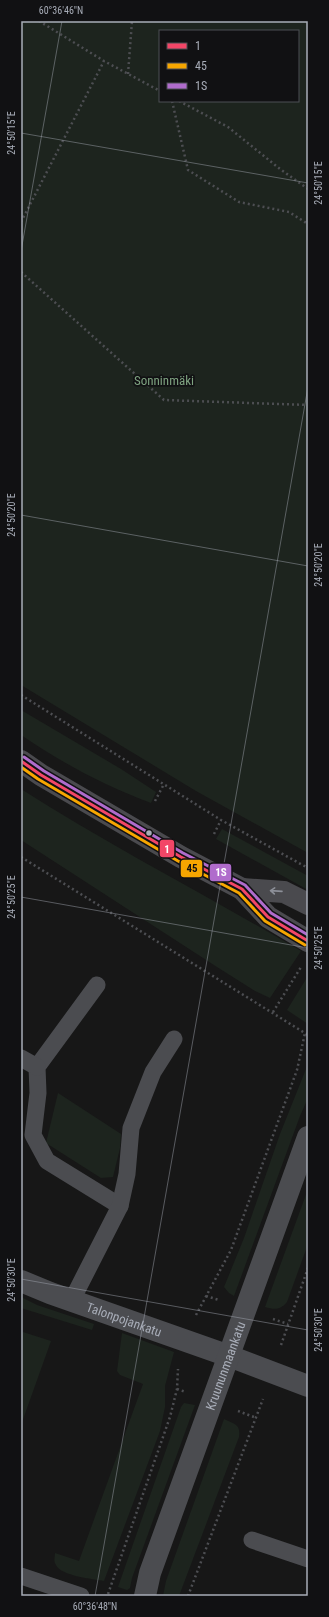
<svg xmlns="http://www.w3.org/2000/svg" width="329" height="1617" font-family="'Roboto Condensed',sans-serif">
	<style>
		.green { fill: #1d241e; fill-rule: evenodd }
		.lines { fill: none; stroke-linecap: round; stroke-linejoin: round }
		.path { stroke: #4d4e52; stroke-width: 2.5; stroke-dasharray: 2 3; stroke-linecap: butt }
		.lane { stroke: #4b4c50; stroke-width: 17 }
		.street { stroke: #4b4c50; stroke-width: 22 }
		.secondary { stroke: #4a4a4e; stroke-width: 22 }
		.bus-1-casing { stroke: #111113; stroke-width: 6 }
		.bus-2-casing { stroke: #111113; stroke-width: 6 }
		.bus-3-casing { stroke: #111113; stroke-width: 6 }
		.bus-1 { stroke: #f34667; stroke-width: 3 }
		.bus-2 { stroke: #f7a600; stroke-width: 3 }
		.bus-3 { stroke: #b06ccc; stroke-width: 3 }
		.oneway { stroke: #8c8f98 }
		.ticks { fill: none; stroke: #a8adb8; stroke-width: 1; stroke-opacity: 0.45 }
		.bus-dot { fill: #a8adb8; stroke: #111113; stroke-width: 1.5 }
		.labels { text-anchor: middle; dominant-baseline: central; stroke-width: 3.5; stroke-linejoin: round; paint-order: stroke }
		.park-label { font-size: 13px; fill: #7fa381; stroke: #111113 }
		.street-label { font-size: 13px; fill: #a8adb8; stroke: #111113 }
		.line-badge { stroke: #111113; stroke-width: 1.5 }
		.badge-label { font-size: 11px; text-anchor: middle; font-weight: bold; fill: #fff }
		.pale-badge-label { font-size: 11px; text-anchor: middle; font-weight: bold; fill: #111 }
		.neatline { fill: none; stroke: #a8adb8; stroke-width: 1.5 }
		.ticks-label { font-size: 10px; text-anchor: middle; fill: #a8adb8 }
	</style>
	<rect width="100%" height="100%" fill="#171717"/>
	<!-- green -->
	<g class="green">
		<path d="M21,21H308V853L196,791L21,685ZM160,31H298V101H160Z"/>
		<path d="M21,710L121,769L156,792L151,803C103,785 64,764 21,735Z"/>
		<path d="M21,789C112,847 208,896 301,951L270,998L255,991L217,967L21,840Z"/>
		<polygon points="222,829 308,876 308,890 216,839"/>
		<polygon points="308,976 308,1024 287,1010"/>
		<polygon points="308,1064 308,1098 300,1116 234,1296 229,1293 224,1287 244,1238 280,1134"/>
		<polygon points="58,1093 121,1134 120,1148 113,1177 101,1178 46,1143"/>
		<path d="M308,1189V1244L287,1302C280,1310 275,1310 265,1307Z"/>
		<polygon points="21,1297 37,1305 94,1324 92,1330 21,1308"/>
		<polygon points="23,1332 51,1341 21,1425 21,1338"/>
		<path d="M122,1333L174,1352L165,1386V1407L160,1431L104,1581C93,1579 61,1576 56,1565C53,1561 55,1557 55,1553L79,1561L143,1384L120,1375L117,1371Z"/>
		<polygon points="184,1403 195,1405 132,1578 130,1588 127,1590 118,1587 181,1407"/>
		<path d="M224,1419C234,1424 241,1424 239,1437L179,1596H163L166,1581Z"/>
	</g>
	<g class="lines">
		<!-- path -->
		<g class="path">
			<polyline points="39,21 104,61 160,91"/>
			<polyline points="128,74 132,21"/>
			<polyline points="172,101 188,170 239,202 289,212 308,224"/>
			<polyline points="179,101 228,127 280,169 308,189"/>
			<polyline points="21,222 104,61"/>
			<polyline points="21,272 164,400 308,405"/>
			<polyline points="21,695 221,820 308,868"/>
			<polyline points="155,801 164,784"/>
			<polyline points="214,834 221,820"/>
			<polyline points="21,857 308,1035"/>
			<polyline points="273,1012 301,967"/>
			<polyline points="206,1296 219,1300"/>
			<polyline points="196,1315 231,1250 297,1070 305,1033"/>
			<polyline points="273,1319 288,1324"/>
			<polyline points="281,1345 308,1268"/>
			<polyline points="177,1389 186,1392"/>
			<polyline points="238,1411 254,1417"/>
			<polyline points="108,1594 170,1417 177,1389 178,1369"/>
			<polyline points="188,1596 263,1399"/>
		</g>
		<!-- lane -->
		<g class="lane">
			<polyline points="97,985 37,1067 38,1093 33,1135 47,1161 120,1206"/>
			<polyline points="21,1058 37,1067"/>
			<polyline points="72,1300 120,1206 127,1174 131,1128 153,1072 174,1039"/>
			<polyline points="252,1540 308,1559"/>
			<polyline points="21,1576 81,1596"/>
		</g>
		<!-- street -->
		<g class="street">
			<path id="s1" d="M21,1281L50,1293L229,1356L308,1386"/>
			<path id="s2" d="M145,1596L150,1573L308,1137"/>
		</g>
		<!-- secondary -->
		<g class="secondary">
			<polyline points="21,761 41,775 181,857 242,889 268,917 308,941"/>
			<polyline points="242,889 284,892 308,904"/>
		</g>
		<defs>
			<polyline id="bus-1" points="21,761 41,775 181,857 242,889 268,917 308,941"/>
			<polyline id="bus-2" points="21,767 38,779 178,861 239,893 265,921 305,945"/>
			<polyline id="bus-3" points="24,757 44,771 183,853 245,885 271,913 308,935"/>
		</defs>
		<!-- bus-1 casing -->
		<use href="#bus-1" class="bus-1-casing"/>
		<!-- bus-2 casing -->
		<use href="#bus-2" class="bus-2-casing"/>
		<!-- bus-3 casing -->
		<use href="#bus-3" class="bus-3-casing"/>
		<!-- bus-1 -->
		<use href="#bus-1" class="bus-1"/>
		<!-- bus-2 -->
		<use href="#bus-2" class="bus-2"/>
		<!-- bus-3 -->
		<use href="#bus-3" class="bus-3"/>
	</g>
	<!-- one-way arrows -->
	<defs><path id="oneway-shaft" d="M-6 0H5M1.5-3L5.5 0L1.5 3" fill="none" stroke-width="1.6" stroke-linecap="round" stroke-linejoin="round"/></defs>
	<use class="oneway" href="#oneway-shaft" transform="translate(276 891) rotate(-176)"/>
	<!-- ticks -->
	<path class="ticks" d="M21,133L308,183M21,251L62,21M21,515L308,566M21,897L308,948M21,1279L308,1330M95,1596L308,387"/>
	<!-- markers -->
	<circle class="bus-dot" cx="149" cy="833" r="3.5"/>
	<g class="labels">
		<!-- park labels -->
		<g class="park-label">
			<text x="164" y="380">Sonninmäki</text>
		</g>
		<!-- street labels -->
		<g class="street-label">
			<text stroke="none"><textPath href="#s1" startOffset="110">Talonpojankatu</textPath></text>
			<text stroke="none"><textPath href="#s2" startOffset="244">Kruununmaankatu</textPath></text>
		</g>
	</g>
	<g class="line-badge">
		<rect x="159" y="839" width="16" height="19" rx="4" fill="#f34667"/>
		<rect x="180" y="859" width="23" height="19" rx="4" fill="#f7a600"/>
		<rect x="209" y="863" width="23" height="19" rx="4" fill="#b06ccc"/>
	</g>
	<g class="badge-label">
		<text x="167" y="853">1</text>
		<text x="221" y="876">1S</text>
	</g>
	<g class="pale-badge-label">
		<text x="192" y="872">45</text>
	</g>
	<!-- border -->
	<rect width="329" height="1617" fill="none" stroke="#111113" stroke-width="44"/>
	<!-- legend -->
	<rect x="159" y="30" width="140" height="72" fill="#111113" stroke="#4d4f55"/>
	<rect x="167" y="43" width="20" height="6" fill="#f34667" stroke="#4d4f55"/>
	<text x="195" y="50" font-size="12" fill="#a8adb8">1</text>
	<rect x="167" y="63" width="20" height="6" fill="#f7a600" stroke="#4d4f55"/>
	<text x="195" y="70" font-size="12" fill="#a8adb8">45</text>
	<rect x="167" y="83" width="20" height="6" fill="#b06ccc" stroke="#4d4f55"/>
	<text x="195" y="90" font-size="12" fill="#a8adb8">1S</text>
	<rect x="22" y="22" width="285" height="1573" class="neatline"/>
	<g class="ticks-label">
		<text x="61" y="14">60°36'46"N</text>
		<text transform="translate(11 133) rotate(-90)" y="4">24°50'15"E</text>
		<text transform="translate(318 183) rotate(-90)" y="4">24°50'15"E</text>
		<text transform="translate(11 515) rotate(-90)" y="4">24°50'20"E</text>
		<text transform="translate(318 565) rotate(-90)" y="4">24°50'20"E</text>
		<text transform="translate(11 897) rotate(-90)" y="4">24°50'25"E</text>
		<text transform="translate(318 948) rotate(-90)" y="4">24°50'25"E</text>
		<text transform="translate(11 1280) rotate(-90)" y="4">24°50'30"E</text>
		<text transform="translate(318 1330) rotate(-90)" y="4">24°50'30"E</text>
		<text x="95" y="1610">60°36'48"N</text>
	</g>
</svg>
